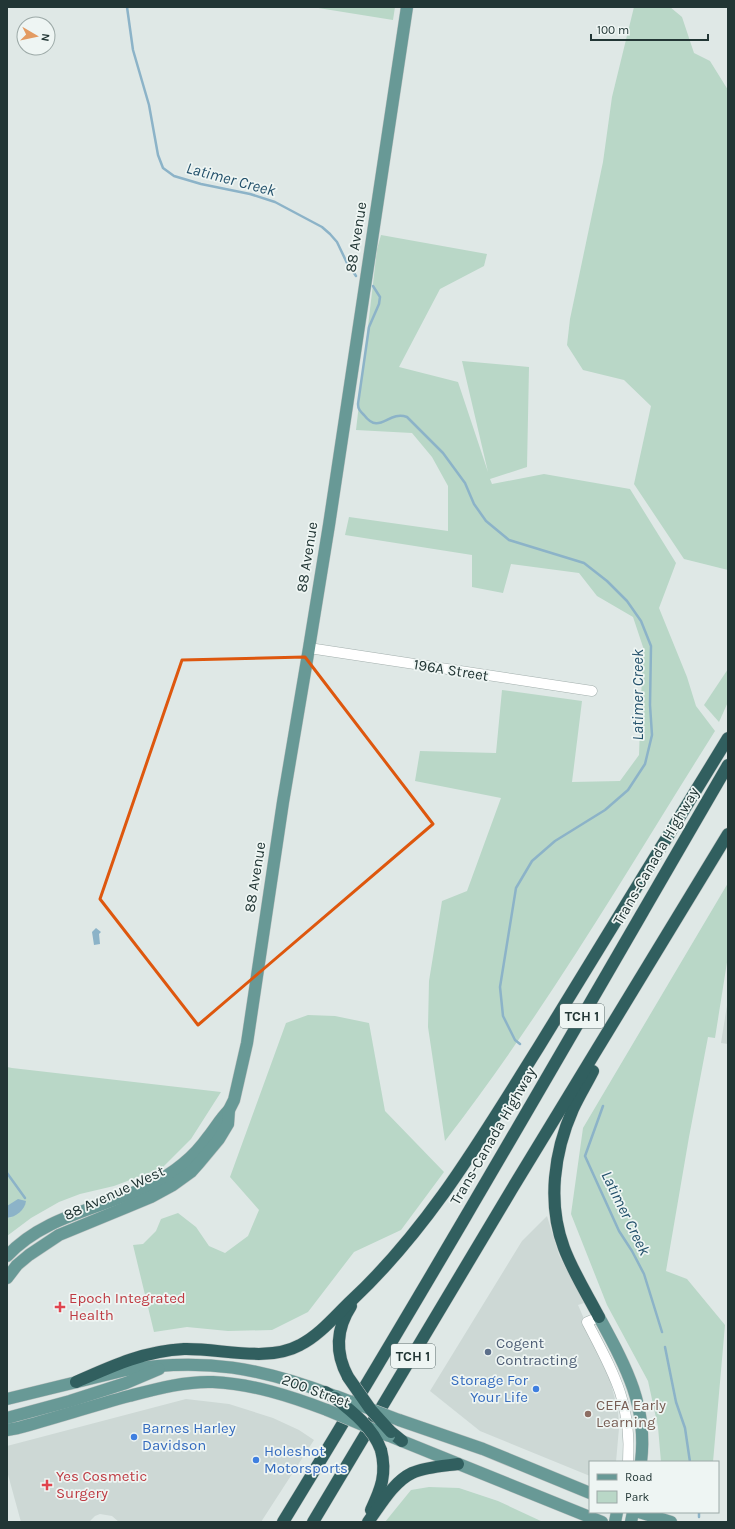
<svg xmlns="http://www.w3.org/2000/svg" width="735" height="1529" font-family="Karla,sans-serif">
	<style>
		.built { fill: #cdd8d5 }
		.green { fill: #b9d7c7 }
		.water { fill: #8cb3c8 }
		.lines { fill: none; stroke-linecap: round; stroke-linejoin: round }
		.stream { stroke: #8cb3c8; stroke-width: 2.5 }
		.minor-casing { stroke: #a3afad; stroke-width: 11 }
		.major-casing { stroke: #bdc3c2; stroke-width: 13 }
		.highway-casing { stroke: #bdc3c2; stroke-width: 13 }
		.minor { stroke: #fff; stroke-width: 10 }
		.major { stroke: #689996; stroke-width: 12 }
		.highway { stroke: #315f5f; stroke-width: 12 }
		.major-bridge-casing { stroke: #bdc3c2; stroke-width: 13; stroke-linecap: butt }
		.highway-bridge-casing { stroke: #bdc3c2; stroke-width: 13; stroke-linecap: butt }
		.major-bridge { stroke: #689996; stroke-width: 12 }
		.highway-bridge { stroke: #315f5f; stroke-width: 12 }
		.marked { fill: none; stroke: #de570e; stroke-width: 3; stroke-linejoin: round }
		.health-dot { fill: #e0444e; stroke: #eef5f3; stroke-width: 1.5 }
		.service-dot { fill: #5c6f8a; stroke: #eef5f3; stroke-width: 1.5 }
		.shop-dot { fill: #3f7fe0; stroke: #eef5f3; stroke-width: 1.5 }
		.education-dot { fill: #8d6e63; stroke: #eef5f3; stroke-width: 1.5 }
		.labels { text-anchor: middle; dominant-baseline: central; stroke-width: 3.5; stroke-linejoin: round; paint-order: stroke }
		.shield { fill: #eef5f3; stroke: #5f6f6e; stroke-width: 1 }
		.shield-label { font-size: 14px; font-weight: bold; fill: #223635 }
		.street-label { font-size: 15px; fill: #223635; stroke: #eef5f3 }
		.health-label { font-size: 15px; fill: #be3a42; stroke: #eef5f3; text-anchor: start }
		.service-label { font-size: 15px; fill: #4e5e75; stroke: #eef5f3; text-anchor: start }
		.shop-label { font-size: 15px; fill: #366cbe; stroke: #eef5f3; text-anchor: start }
		.education-label { font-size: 15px; fill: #785e54; stroke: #eef5f3; text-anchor: start }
		.water-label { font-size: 16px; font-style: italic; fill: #23516b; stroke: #eef5f3 }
	</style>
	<rect width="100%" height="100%" fill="#dfe8e6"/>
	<!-- built -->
	<g class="built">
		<polygon points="728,999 728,1044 721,1043"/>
		<polygon points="547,1216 559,1255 584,1303 578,1305 609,1376 618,1411 619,1428 616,1462 590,1462 590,1476 480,1431 430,1391 522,1241"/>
		<polygon points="186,1399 229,1404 273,1418 299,1430 314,1440 261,1522 119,1522 112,1516 100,1514 95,1516 89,1522 21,1522 7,1471 7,1446"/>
	</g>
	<!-- green -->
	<g class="green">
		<polygon points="312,7 395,7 393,20"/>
		<polygon points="634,7 670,7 682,17 694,53 710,61 728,90 728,570 684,559 634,484 651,406 624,380 583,370 567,345 570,319 603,162 612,97"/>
		<path d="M381,235L487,254L484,266L440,289L399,367L458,382L488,472L462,361L529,367L527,467L490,479L492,484L544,474L630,489L676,563L659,608L687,677L696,706L715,731C628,869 545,1012 445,1141L428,1027L429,981L442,901L467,891L501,798L415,781L420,751L496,753L502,690L582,701L572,782L620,781L639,755L643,647L633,617L597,596L579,573L511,564L503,593L472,587V555L345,535L349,517L448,531V486L432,457L412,433L356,430L377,249Z"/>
		<polygon points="728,669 728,702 719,722 704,705"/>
		<polygon points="728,883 728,956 715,1038 708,1037 689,1137 666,1271 687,1279 725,1325 713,1462 661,1462 658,1427 648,1381 607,1305 571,1214 583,1128"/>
		<polygon points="308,1015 335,1016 369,1023 385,1111 444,1172 401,1230 354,1252 308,1312 272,1330 228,1331 187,1327 154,1332 133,1245 143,1244 156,1231 161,1219 178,1213 196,1227 209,1246 225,1253 248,1236 259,1210 230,1177 286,1023"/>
		<polygon points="7,1067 12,1068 221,1092 191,1139 162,1168 114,1186 80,1194 59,1202 31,1218 7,1236 7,1218 12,1217 7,1206"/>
		<polygon points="429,1487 459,1488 498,1501 543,1522 385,1522 411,1490"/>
	</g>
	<!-- water -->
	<g class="water">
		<polygon points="96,928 101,932 99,934 100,944 94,945 92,932"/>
		<path d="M18,1199L26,1201C25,1210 16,1217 7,1218V1206Z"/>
	</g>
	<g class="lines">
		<!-- stream -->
		<g class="stream">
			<polyline points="127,7 133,50 149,105 158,155 163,168 174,176 201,184 250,194 275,202 322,227 330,234 337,242 347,263 356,276"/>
			<path d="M373,286L380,297L379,304L369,327L358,404C358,409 360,411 364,415C380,436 388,410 407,417L443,453L465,483L474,504L486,521L509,540L584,563L607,581L627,601L641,621L651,646L650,705L652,735L645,764L628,790L605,810L555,841L532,861L516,888L500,987L503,1016L515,1040L520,1044"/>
			<polyline points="603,1106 585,1156 619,1231 632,1251 644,1274 662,1332"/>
			<polyline points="7,1173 25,1198"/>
			<polyline points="665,1347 676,1402 685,1428 690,1462"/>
			<polyline points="699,1512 699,1517"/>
		</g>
		<defs>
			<g id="minor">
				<polyline points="309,648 592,691"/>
				<path d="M599,1317L587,1322C613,1372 632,1403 628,1462"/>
			</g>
			<g id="major">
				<path d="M7,1256C45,1215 102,1209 150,1185C172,1174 194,1157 208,1137C216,1127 220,1119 229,1110"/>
				<polyline points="7,1278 17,1265 29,1255 59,1235 127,1207 151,1197 173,1185 191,1172 199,1163 219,1139 228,1124 229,1110 234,1100 247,1043 283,802 309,648 329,525 407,7"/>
				<path d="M599,1317C625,1365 648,1405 641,1462"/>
				<path d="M7,1399L126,1370C204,1357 262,1368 335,1396"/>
				<polyline points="7,1418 70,1401 126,1383 159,1369"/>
				<polyline points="399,1420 483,1449 590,1493"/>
				<path d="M7,1430L18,1428C55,1418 92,1406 129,1396C156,1389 185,1381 213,1382C253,1384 290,1396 327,1410"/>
				<polyline points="392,1437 602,1522"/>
				<polyline points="639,1512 671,1522"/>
				<polyline points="615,1522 617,1512"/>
				<polyline points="631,1522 633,1512"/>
			</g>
			<g id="highway">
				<path d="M593,1071C587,1083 579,1096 573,1109C554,1152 547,1203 564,1248C573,1272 587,1294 599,1317"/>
				<path d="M348,1377C335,1353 336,1329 351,1306"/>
				<path d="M76,1382C112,1366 144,1351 184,1349C220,1348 267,1363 300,1345C320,1335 336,1315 352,1300C430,1227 482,1137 538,1048C602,945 664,841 728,738"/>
				<polyline points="325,1392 335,1398"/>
				<polyline points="391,1432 402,1441"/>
				<path d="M371,1510C381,1489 387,1474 381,1450"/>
				<path d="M283,1522C436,1272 581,1018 728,765"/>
				<polyline points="313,1522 512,1189 728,834"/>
				<path d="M368,1522C380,1506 393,1482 412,1473C425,1467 443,1466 458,1464"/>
			</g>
		</defs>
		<!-- minor casing -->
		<use href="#minor" class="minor-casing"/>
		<!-- major casing -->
		<use href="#major" class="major-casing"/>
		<!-- highway casing -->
		<use href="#highway" class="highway-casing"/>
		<!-- minor -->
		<use href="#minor" class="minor"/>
		<!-- major -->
		<use href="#major" class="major"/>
		<!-- highway -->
		<use href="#highway" class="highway"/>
		<defs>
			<g id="major-bridge">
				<polyline points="336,1396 399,1420"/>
				<polyline points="327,1410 389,1436"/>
			</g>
			<g id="highway-bridge">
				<polyline points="348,1377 371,1410 391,1432"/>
				<path d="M335,1398C353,1412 373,1428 381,1450"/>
			</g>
		</defs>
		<!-- major-bridge casing -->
		<use href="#major-bridge" class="major-bridge-casing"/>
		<!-- highway-bridge casing -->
		<use href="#highway-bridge" class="highway-bridge-casing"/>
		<!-- major-bridge -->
		<use href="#major-bridge" class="major-bridge"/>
		<!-- highway-bridge -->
		<use href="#highway-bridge" class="highway-bridge"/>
	</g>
	<!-- marked area -->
	<path class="marked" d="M305,657L433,824L198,1025L100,899L182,660Z"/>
	<!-- markers -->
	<g class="health-dot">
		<path d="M58 1301h4v4h4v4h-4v4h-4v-4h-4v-4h4z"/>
		<path d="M45 1479h4v4h4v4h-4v4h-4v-4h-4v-4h4z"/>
	</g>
	<circle class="service-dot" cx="488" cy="1352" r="4"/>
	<g class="shop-dot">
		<circle cx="536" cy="1389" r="4"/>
		<circle cx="134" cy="1437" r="4"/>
		<circle cx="256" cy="1460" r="4"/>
	</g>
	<circle class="education-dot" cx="588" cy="1414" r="4"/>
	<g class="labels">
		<!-- shield labels -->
		<g class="shield">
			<rect x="560" y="1004" width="44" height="24" rx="3"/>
			<rect x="391" y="1344" width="44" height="24" rx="3"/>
		</g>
		<g class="shield-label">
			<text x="582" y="1016">TCH 1</text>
			<text x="413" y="1356">TCH 1</text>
		</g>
		<!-- street labels -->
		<g class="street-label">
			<text transform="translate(356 237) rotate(-81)">88 Avenue</text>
			<text transform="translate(307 557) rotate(-81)">88 Avenue</text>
			<text transform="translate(451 670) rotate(9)">196A Street</text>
			<text transform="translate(656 856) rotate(-60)">Trans-Canada Highway</text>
			<text transform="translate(255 877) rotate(-81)">88 Avenue</text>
			<text transform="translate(493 1136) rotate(-60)">Trans-Canada Highway</text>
			<text transform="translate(114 1193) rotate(-25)">88 Avenue West</text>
			<text transform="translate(316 1391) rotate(20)">200 Street</text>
		</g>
		<!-- health labels -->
		<g class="health-label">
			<text x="69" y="1298">Epoch Integrated<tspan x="69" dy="17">Health</tspan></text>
			<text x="56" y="1476">Yes Cosmetic<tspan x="56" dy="17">Surgery</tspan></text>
		</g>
		<!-- service labels -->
		<g class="service-label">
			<text x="496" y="1343">Cogent<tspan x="496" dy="17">Contracting</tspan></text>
		</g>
		<!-- shop labels -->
		<g class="shop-label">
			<text x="528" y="1380" text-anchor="end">Storage For<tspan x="528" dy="17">Your Life</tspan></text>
			<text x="142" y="1428">Barnes Harley<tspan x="142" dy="17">Davidson</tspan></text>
			<text x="264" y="1451">Holeshot<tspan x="264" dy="17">Motorsports</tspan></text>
		</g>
		<!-- education labels -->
		<g class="education-label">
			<text x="596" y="1405">CEFA Early<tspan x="596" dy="17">Learning</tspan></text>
		</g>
		<!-- water labels -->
		<g class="water-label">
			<text transform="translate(231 179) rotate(15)">Latimer Creek</text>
			<text transform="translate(637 695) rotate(-90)">Latimer Creek</text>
			<text transform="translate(626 1213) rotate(64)">Latimer Creek</text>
		</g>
	</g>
	<!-- border -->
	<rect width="735" height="1529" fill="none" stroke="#223635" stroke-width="16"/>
	<!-- legend -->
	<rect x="589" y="1461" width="130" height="52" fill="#eef5f3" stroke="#9ca9a7"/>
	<rect x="597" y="1474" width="20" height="6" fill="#689996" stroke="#9ca9a7"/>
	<text x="625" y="1481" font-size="12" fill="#223635">Road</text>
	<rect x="597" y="1491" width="20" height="12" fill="#b9d7c7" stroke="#9ca9a7"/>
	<text x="625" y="1501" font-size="12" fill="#223635">Park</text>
	<!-- north arrow -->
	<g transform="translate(36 36) rotate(99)"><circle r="19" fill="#eef5f3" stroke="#9ca9a7"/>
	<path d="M0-3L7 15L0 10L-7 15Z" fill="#e39b62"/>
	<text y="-6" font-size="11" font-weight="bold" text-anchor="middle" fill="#223635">N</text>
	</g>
	<!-- scale -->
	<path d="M591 34v6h117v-6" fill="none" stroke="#223635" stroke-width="2"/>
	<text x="597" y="34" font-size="12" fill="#223635" stroke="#eef5f3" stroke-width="3" paint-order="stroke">100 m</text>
</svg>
